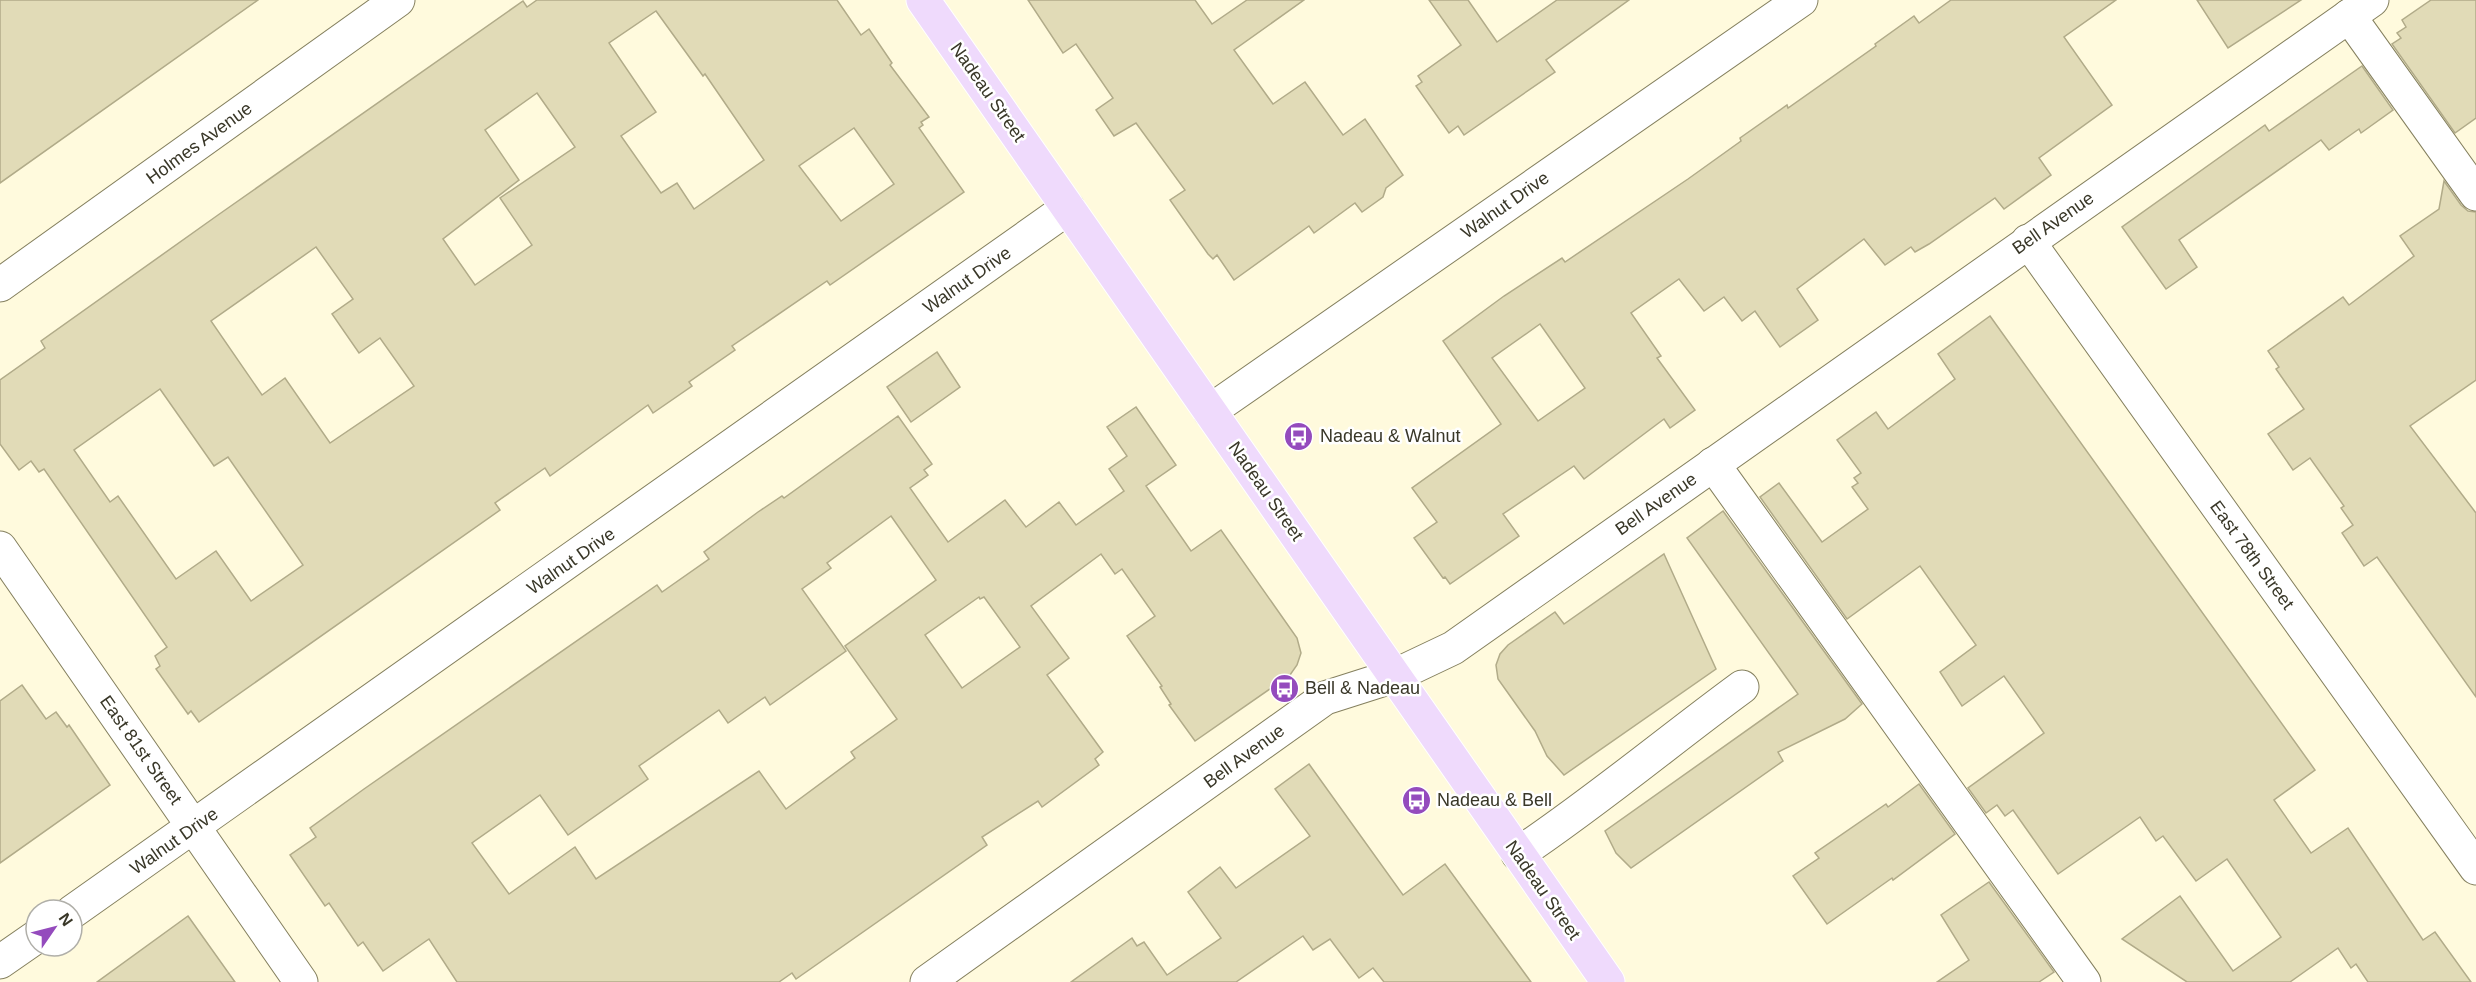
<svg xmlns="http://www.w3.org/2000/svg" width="2476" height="982" font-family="Helvetica,sans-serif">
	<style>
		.building { fill: #e1dbb7; stroke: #b1ab89; stroke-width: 1.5; fill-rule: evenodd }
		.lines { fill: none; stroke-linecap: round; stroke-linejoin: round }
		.minor-casing { stroke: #85805f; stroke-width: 35 }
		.major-casing { stroke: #fff; stroke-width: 35 }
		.minor { stroke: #fff; stroke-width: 33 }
		.major { stroke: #efdafc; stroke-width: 33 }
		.labels { text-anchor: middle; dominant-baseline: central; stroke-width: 5; stroke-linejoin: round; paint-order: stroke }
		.street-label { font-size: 18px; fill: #393728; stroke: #fff }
		.poi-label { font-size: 18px; fill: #393728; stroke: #fff; text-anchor: start }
	</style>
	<rect width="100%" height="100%" fill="#fffadd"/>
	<!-- building -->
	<g class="building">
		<polygon points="0,0 258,0 0,183"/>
		<path d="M537,0H837L861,35L869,29L892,63L890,65L929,117L921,122L923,125L919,128L964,192L830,285L827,281L732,346L735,350L689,382L692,386L653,413L648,405L550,476L545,468L495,503L500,510L199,722L191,711L188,714L156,669L160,666L155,656L167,647L44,469L39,472L31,461L19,470L0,444V380L45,348L41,341L218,215L523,1L527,7ZM656,11L703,76L705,74L764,160L694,209L677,183L661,193L621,136L656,112L609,43ZM537,93L575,147L500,198L532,245L475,285L443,239L519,180L485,130ZM854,128L894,184L841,221L799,166ZM316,247L353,299L332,314L359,353L380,338L414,386L330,443L285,378L262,395L211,321ZM160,389L214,466L228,457L303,565L251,601L216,551L176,579L118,496L110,502L74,450Z"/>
		<polygon points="1028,0 1195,0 1212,24 1247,0 1304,0 1234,50 1273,104 1305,82 1343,135 1365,119 1403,175 1386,188 1383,197 1362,212 1355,203 1314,233 1309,226 1234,280 1217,255 1213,259 1208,254 1170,200 1185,190 1136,123 1114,136 1096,110 1113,98 1076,44 1063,53"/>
		<polygon points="1429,0 1468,0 1497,42 1557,0 1629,0 1546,60 1555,72 1464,135 1458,126 1449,133 1416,86 1422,82 1418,76 1461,45"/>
		<path d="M1951,0H2116L2064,37L2112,105L2039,158L2051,175L2004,209L1995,198L1929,244L1915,252L1911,247L1885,265L1864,239L1797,289L1818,320L1780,347L1755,311L1742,321L1724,297L1704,311L1679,279L1631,313L1661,356L1657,358L1695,410L1670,428L1664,419L1584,479L1574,466L1503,514L1519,536L1450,584L1445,577L1443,578L1414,538L1437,522L1412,488L1501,424L1443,341L1504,296L1562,258L1565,262L1688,179L1741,141L1740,138L1787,105L1788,108L1876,46L1875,44L1914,16L1919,23ZM1540,324L1585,388L1538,421L1492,358Z"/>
		<polygon points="2197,0 2301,0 2228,48"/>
		<polygon points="2431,0 2476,0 2476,118 2455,133 2392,44 2401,38 2397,33 2406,27 2402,20"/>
		<polygon points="2362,66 2393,110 2361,133 2359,129 2329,150 2321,140 2179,240 2197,267 2166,289 2122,227 2265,125 2269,131"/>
		<polygon points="2444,181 2461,205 2468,211 2476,212 2476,380 2410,426 2476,513 2476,697 2377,557 2364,566 2342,533 2353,525 2341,508 2344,506 2310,458 2293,470 2268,434 2304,409 2276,369 2279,367 2268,351 2343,297 2349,305 2414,256 2400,236 2439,209"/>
		<polygon points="1990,316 2315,770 2274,800 2311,853 2348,828 2423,940 2435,932 2471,982 2368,982 2356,964 2351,968 2338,948 2290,982 2187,982 2122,939 2180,896 2233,971 2281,937 2227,859 2196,881 2163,836 2156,841 2140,817 2058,874 2013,810 2005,816 1997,805 1986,813 1968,788 2044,733 2004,676 1962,706 1940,672 1976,645 1920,566 1847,619 1760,497 1779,483 1822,542 1868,509 1852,487 1858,483 1854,478 1861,473 1837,440 1876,412 1888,429 1955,379 1938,354"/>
		<polygon points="937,352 960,387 911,422 887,387"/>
		<path d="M1136,407L1176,465L1146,486L1191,551L1221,530L1297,638L1301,653L1297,665L1290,675L1195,741L1169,705L1171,704L1160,687L1162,686L1127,636L1155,616L1122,569L1115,574L1101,554L1031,606L1069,658L1047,675L1103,752L1095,759L1099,765L1042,807L1038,801L982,837L987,845L796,979L792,973L779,982H457L429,939L383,971L363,942L358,946L329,903L325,906L290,855L316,837L310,828L364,789L657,585L662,592L709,559L704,552L758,512L782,496L784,498L898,416L932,464L924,470L928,475L910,488L948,542L1005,500L1026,527L1059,502L1076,525L1124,491L1109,469L1127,456L1107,427ZM891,516L936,580L845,646L897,719L851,752L855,758L786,809L759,771L596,879L575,847L509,894L472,843L540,795L568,835L648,779L639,766L719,710L728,723L765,697L770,705L846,651L802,589L831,568L827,563ZM979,597L980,599L984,597L1020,647L962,688L925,635Z"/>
		<polygon points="1723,511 1862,704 1845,719 1778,752 1783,761 1631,868 1616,853 1605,831 1798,694 1687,538"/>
		<polygon points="1664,554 1716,669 1564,775 1547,756 1535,731 1498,679 1496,665 1500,654 1508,645 1555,612 1564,624"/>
		<polygon points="22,685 46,719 56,712 67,727 69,725 110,785 0,863 0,701"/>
		<polygon points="1309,764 1403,895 1445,864 1531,982 1384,982 1373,968 1359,978 1330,939 1313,950 1303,936 1236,982 1071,982 1132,938 1137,946 1144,942 1167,975 1221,938 1188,892 1220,867 1236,888 1310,836 1275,789"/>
		<polygon points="1919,784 1955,834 1893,880 1892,878 1827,924 1793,876 1819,858 1815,853 1886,804 1888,807"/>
		<polygon points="1989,882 2054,972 2039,982 1937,982 1969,960 1941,915"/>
		<polygon points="188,916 235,982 97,982"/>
	</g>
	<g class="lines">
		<defs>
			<g id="minor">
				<polyline points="2349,16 2476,194"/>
				<polyline points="2028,241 2476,868"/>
				<polyline points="0,285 398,0"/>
				<polyline points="1210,411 1801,0"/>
				<polyline points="1713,464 2084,982"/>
				<polyline points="0,548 301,982"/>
				<path d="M1518,854C1596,802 1667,742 1742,687"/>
				<polyline points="72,912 1068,208"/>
				<polyline points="0,962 36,937"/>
				<polyline points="927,982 1325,698 1394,676 1453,648 2372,0"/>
			</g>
			<polyline id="major" points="923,0 1608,982"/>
		</defs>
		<!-- minor casing -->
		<use href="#minor" class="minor-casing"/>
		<!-- major casing -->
		<use href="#major" class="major-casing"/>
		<!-- minor -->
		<use href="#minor" class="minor"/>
		<!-- major -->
		<use href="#major" class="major"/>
	</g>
	<!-- icons -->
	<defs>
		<symbol id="bus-disc" viewBox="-11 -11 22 22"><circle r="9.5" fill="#944bbd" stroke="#fff"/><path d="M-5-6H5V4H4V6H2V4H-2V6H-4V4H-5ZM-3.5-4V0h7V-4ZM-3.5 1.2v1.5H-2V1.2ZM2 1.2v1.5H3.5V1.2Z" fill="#fff"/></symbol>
	</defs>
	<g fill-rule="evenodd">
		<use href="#bus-disc" x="1282" y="420" width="33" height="33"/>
		<use href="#bus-disc" x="1268" y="672" width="33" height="33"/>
		<use href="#bus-disc" x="1400" y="784" width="33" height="33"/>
	</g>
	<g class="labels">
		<!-- street labels -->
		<g class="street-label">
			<text transform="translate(988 92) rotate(55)">Nadeau Street</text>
			<text transform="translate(199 143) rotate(-36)">Holmes Avenue</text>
			<text transform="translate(1505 205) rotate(-35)">Walnut Drive</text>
			<text transform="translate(2053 223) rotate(-35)">Bell Avenue</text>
			<text transform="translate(967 280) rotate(-35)">Walnut Drive</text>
			<text transform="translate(1266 491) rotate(55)">Nadeau Street</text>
			<text transform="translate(1656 504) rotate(-35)">Bell Avenue</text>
			<text transform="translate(2252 555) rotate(54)">East 78th Street</text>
			<text transform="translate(571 561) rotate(-35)">Walnut Drive</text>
			<text transform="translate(141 750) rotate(55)">East 81st Street</text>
			<text transform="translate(1244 756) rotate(-36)">Bell Avenue</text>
			<text transform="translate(174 841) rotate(-35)">Walnut Drive</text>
			<text transform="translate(1543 890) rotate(55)">Nadeau Street</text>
		</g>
		<!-- poi labels -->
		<g class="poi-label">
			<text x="1320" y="436">Nadeau &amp; Walnut</text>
			<text x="1305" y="688">Bell &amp; Nadeau</text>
			<text x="1437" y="800">Nadeau &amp; Bell</text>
		</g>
	</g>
	<!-- north arrow -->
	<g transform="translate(54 928) rotate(55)"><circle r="28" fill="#ffffff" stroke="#b0afa9" stroke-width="1.5"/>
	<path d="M0-4.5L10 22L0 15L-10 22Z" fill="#944bbd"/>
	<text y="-9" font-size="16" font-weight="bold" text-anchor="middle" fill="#393728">N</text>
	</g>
</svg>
